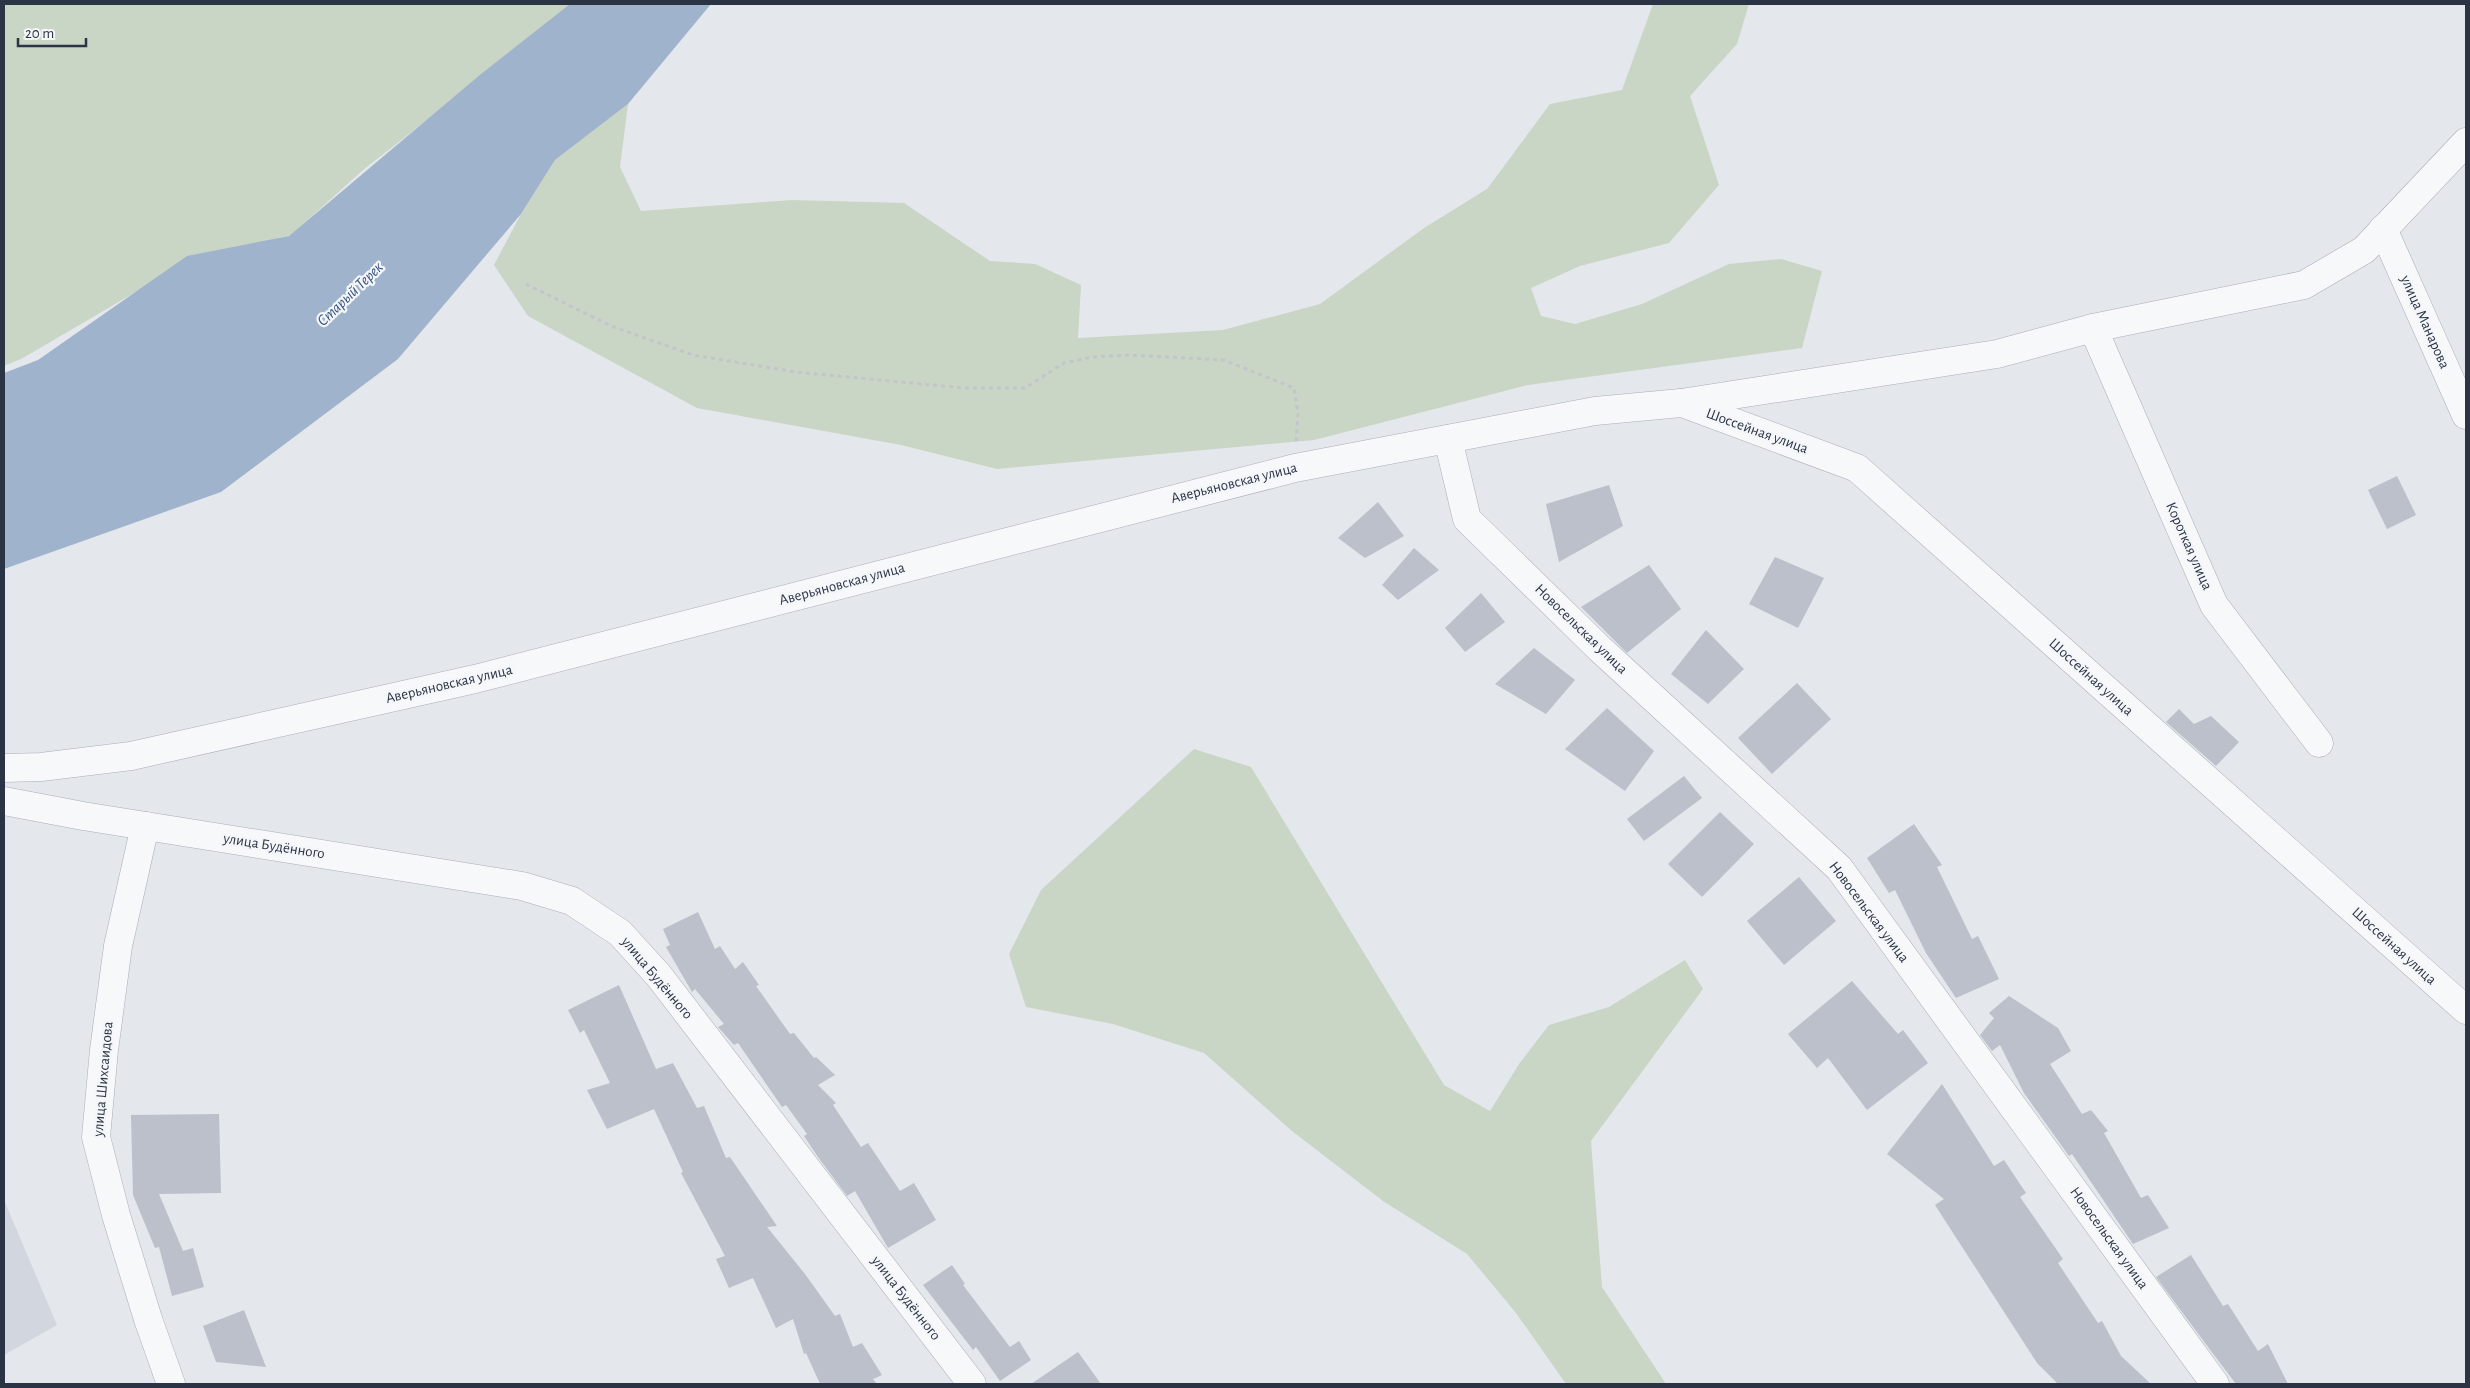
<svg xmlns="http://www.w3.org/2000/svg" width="2470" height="1388" font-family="'Alegreya Sans',sans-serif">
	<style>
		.built { fill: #d2d6de }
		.green { fill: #c9d6c5 }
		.water { fill: #9fb4cc }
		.building { fill: #bbc0ca }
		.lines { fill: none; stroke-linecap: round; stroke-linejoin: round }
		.minor-casing { stroke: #a9aeb7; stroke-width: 29 }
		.path { stroke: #c2c5cb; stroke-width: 3; stroke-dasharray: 4 4; stroke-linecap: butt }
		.minor { stroke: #f7f8fa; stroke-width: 28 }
		.labels { text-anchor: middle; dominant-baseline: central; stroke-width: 4.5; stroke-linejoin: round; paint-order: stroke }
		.street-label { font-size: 15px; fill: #2b3445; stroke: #f4f6f9 }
		.water-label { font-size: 16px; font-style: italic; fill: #34527a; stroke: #f4f6f9 }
	</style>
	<rect width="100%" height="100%" fill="#e4e7ec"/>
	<!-- built -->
	<polygon class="built" points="4,1200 57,1325 4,1355"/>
	<!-- green -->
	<g class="green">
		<polygon points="4,4 575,4 363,170 291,235 192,259 23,358 4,366"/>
		<polygon points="1653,4 1749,4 1737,44 1690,96 1719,185 1669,243 1580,266 1531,288 1541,316 1575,324 1642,304 1729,264 1781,259 1822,271 1802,348 1528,385 1314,440 997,469 901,445 697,408 528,316 494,265 521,214 555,160 628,104 620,167 641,211 792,200 904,203 990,261 1035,264 1081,285 1078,338 1223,330 1320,304 1424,228 1487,189 1550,104 1622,90"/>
		<polygon points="1194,749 1251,767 1444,1085 1490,1111 1519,1064 1549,1025 1609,1007 1685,960 1703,989 1591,1141 1602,1287 1666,1384 1566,1384 1516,1313 1467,1254 1383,1201 1292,1131 1204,1053 1113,1024 1026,1007 1009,954 1041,890"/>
	</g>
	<!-- water -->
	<polygon class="water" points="570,4 711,4 628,104 555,160 521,214 398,359 221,492 4,569 4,373 38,360 187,256 289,236 481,74"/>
	<!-- building -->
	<g class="building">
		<polygon points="2397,476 2416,515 2387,529 2368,490"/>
		<polygon points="1609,485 1623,526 1559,562 1546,504"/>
		<polygon points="1378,502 1404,536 1365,558 1338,538"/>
		<polygon points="1414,548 1439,570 1398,600 1382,585"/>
		<polygon points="1775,557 1824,578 1798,628 1749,604"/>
		<polygon points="1649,565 1681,609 1627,653 1581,607"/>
		<polygon points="1481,593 1505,622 1465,652 1445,628"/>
		<polygon points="1706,630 1744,669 1708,704 1671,674"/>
		<polygon points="1534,648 1575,680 1546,714 1495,684"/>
		<polygon points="1797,683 1831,719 1772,774 1738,738"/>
		<polygon points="1607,708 1654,751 1625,791 1565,749"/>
		<polygon points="2179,709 2194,724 2211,716 2239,742 2216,766 2166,722"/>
		<polygon points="1684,776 1702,798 1644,841 1627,819"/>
		<polygon points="1720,812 1754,844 1702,897 1668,864"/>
		<polygon points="1914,824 1942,865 1937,867 1972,939 1978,936 1999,979 1956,998 1926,953 1895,890 1889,893 1867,858"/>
		<polygon points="1799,877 1836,921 1784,965 1747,921"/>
		<polygon points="698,912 715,949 720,946 735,969 743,962 759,985 756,986 790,1034 794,1033 814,1058 816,1057 835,1075 818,1085 836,1103 833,1105 861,1147 868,1143 900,1191 914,1183 936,1220 888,1248 855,1191 847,1196 818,1157 804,1136 807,1134 786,1105 782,1107 738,1043 734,1045 718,1027 724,1024 695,989 692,992 666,947 670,945 663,929"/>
		<polygon points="1852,981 1898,1034 1903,1030 1928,1063 1867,1110 1828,1058 1817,1068 1788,1034"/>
		<polygon points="619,985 656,1069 673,1063 697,1108 704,1106 726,1158 730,1157 777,1226 767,1227 805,1274 835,1316 840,1314 853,1347 862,1343 882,1375 873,1379 877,1384 820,1384 806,1353 804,1354 793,1319 776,1328 753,1278 729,1288 716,1259 725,1256 681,1173 683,1172 654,1109 607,1129 587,1090 610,1083 584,1030 580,1033 568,1010"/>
		<polygon points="2009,996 2058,1028 2071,1051 2050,1064 2082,1114 2091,1110 2108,1131 2104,1133 2141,1198 2148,1195 2169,1228 2133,1244 2072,1154 2069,1156 2024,1093 2000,1045 1992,1051 1980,1035 1994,1018 1989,1013"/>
		<polygon points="1942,1084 1994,1166 2004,1160 2026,1193 2020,1197 2063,1259 2058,1263 2098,1323 2102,1321 2121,1356 2151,1384 2058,1384 2037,1363 1935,1205 1944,1199 1887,1154"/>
		<polygon points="219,1114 221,1193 159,1194 183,1251 193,1248 204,1287 172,1296 159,1247 155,1248 133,1195 131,1115"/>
		<polygon points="2191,1255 2223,1306 2228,1304 2258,1351 2268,1344 2288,1384 2236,1384 2211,1351 2156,1277"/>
		<polygon points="952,1265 965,1284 963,1285 1010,1347 1019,1341 1031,1360 1000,1381 976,1347 973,1350 923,1285"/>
		<polygon points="244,1310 266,1367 216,1362 203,1326"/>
		<polygon points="1078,1352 1101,1384 1031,1384"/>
	</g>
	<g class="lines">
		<defs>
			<g id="minor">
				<polyline points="2383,229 2466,415"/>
				<polyline points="2093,328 2214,605 2319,743"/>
				<polyline points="1682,403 1857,468 2466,1010"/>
				<polyline points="1448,439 1467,519 1600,649 1839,868 2215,1384"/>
				<polyline points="4,768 41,767 131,756 475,679 1295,468 1595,411 1681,403 1997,354 2093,328 2304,285 2364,250 2466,142"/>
				<polyline points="4,801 83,816 522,886 572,901 620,933 659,976 972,1384"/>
				<polyline points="145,826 118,946 104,1050 96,1137 116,1215 148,1319 171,1384"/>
			</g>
		</defs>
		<!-- minor casing -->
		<use href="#minor" class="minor-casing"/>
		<!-- path -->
		<polyline class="path" points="526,284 611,326 693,355 796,372 964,388 1025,388 1064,363 1092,357 1129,355 1224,360 1294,388 1298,414 1296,443"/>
		<!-- minor -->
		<use href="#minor" class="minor"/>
	</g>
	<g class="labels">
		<!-- street labels -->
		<g class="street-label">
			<text transform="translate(2425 322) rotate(66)">улица Манарова</text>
			<text transform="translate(1757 431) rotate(20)">Шоссейная улица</text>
			<text transform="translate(1234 483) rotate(-14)">Аверьяновская улица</text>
			<text transform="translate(2189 546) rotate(66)">Короткая улица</text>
			<text transform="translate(842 584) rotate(-15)">Аверьяновская улица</text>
			<text transform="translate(1581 629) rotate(44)">Новосельская улица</text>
			<text transform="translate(2091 677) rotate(42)">Шоссейная улица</text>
			<text transform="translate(449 684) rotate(-13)">Аверьяновская улица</text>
			<text transform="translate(274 846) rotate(9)">улица Будённого</text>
			<text transform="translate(1869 912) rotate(53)">Новосельская улица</text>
			<text transform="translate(2394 946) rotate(42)">Шоссейная улица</text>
			<text transform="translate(657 978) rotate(50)">улица Будённого</text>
			<text transform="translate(103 1079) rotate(-85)">улица Шихсаидова</text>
			<text transform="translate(2109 1238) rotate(54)">Новосельская улица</text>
			<text transform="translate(906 1298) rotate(52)">улица Будённого</text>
		</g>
		<!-- water labels -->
		<g class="water-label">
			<text transform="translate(350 294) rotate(-44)">Старый Терек</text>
		</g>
	</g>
	<!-- border -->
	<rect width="2470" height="1388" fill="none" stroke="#2b3445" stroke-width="10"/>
	<!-- scale -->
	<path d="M18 38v8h68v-8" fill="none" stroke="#2b3445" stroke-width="2.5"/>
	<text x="25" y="38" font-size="15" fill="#2b3445" stroke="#f4f6f9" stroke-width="4" paint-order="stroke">20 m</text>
</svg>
